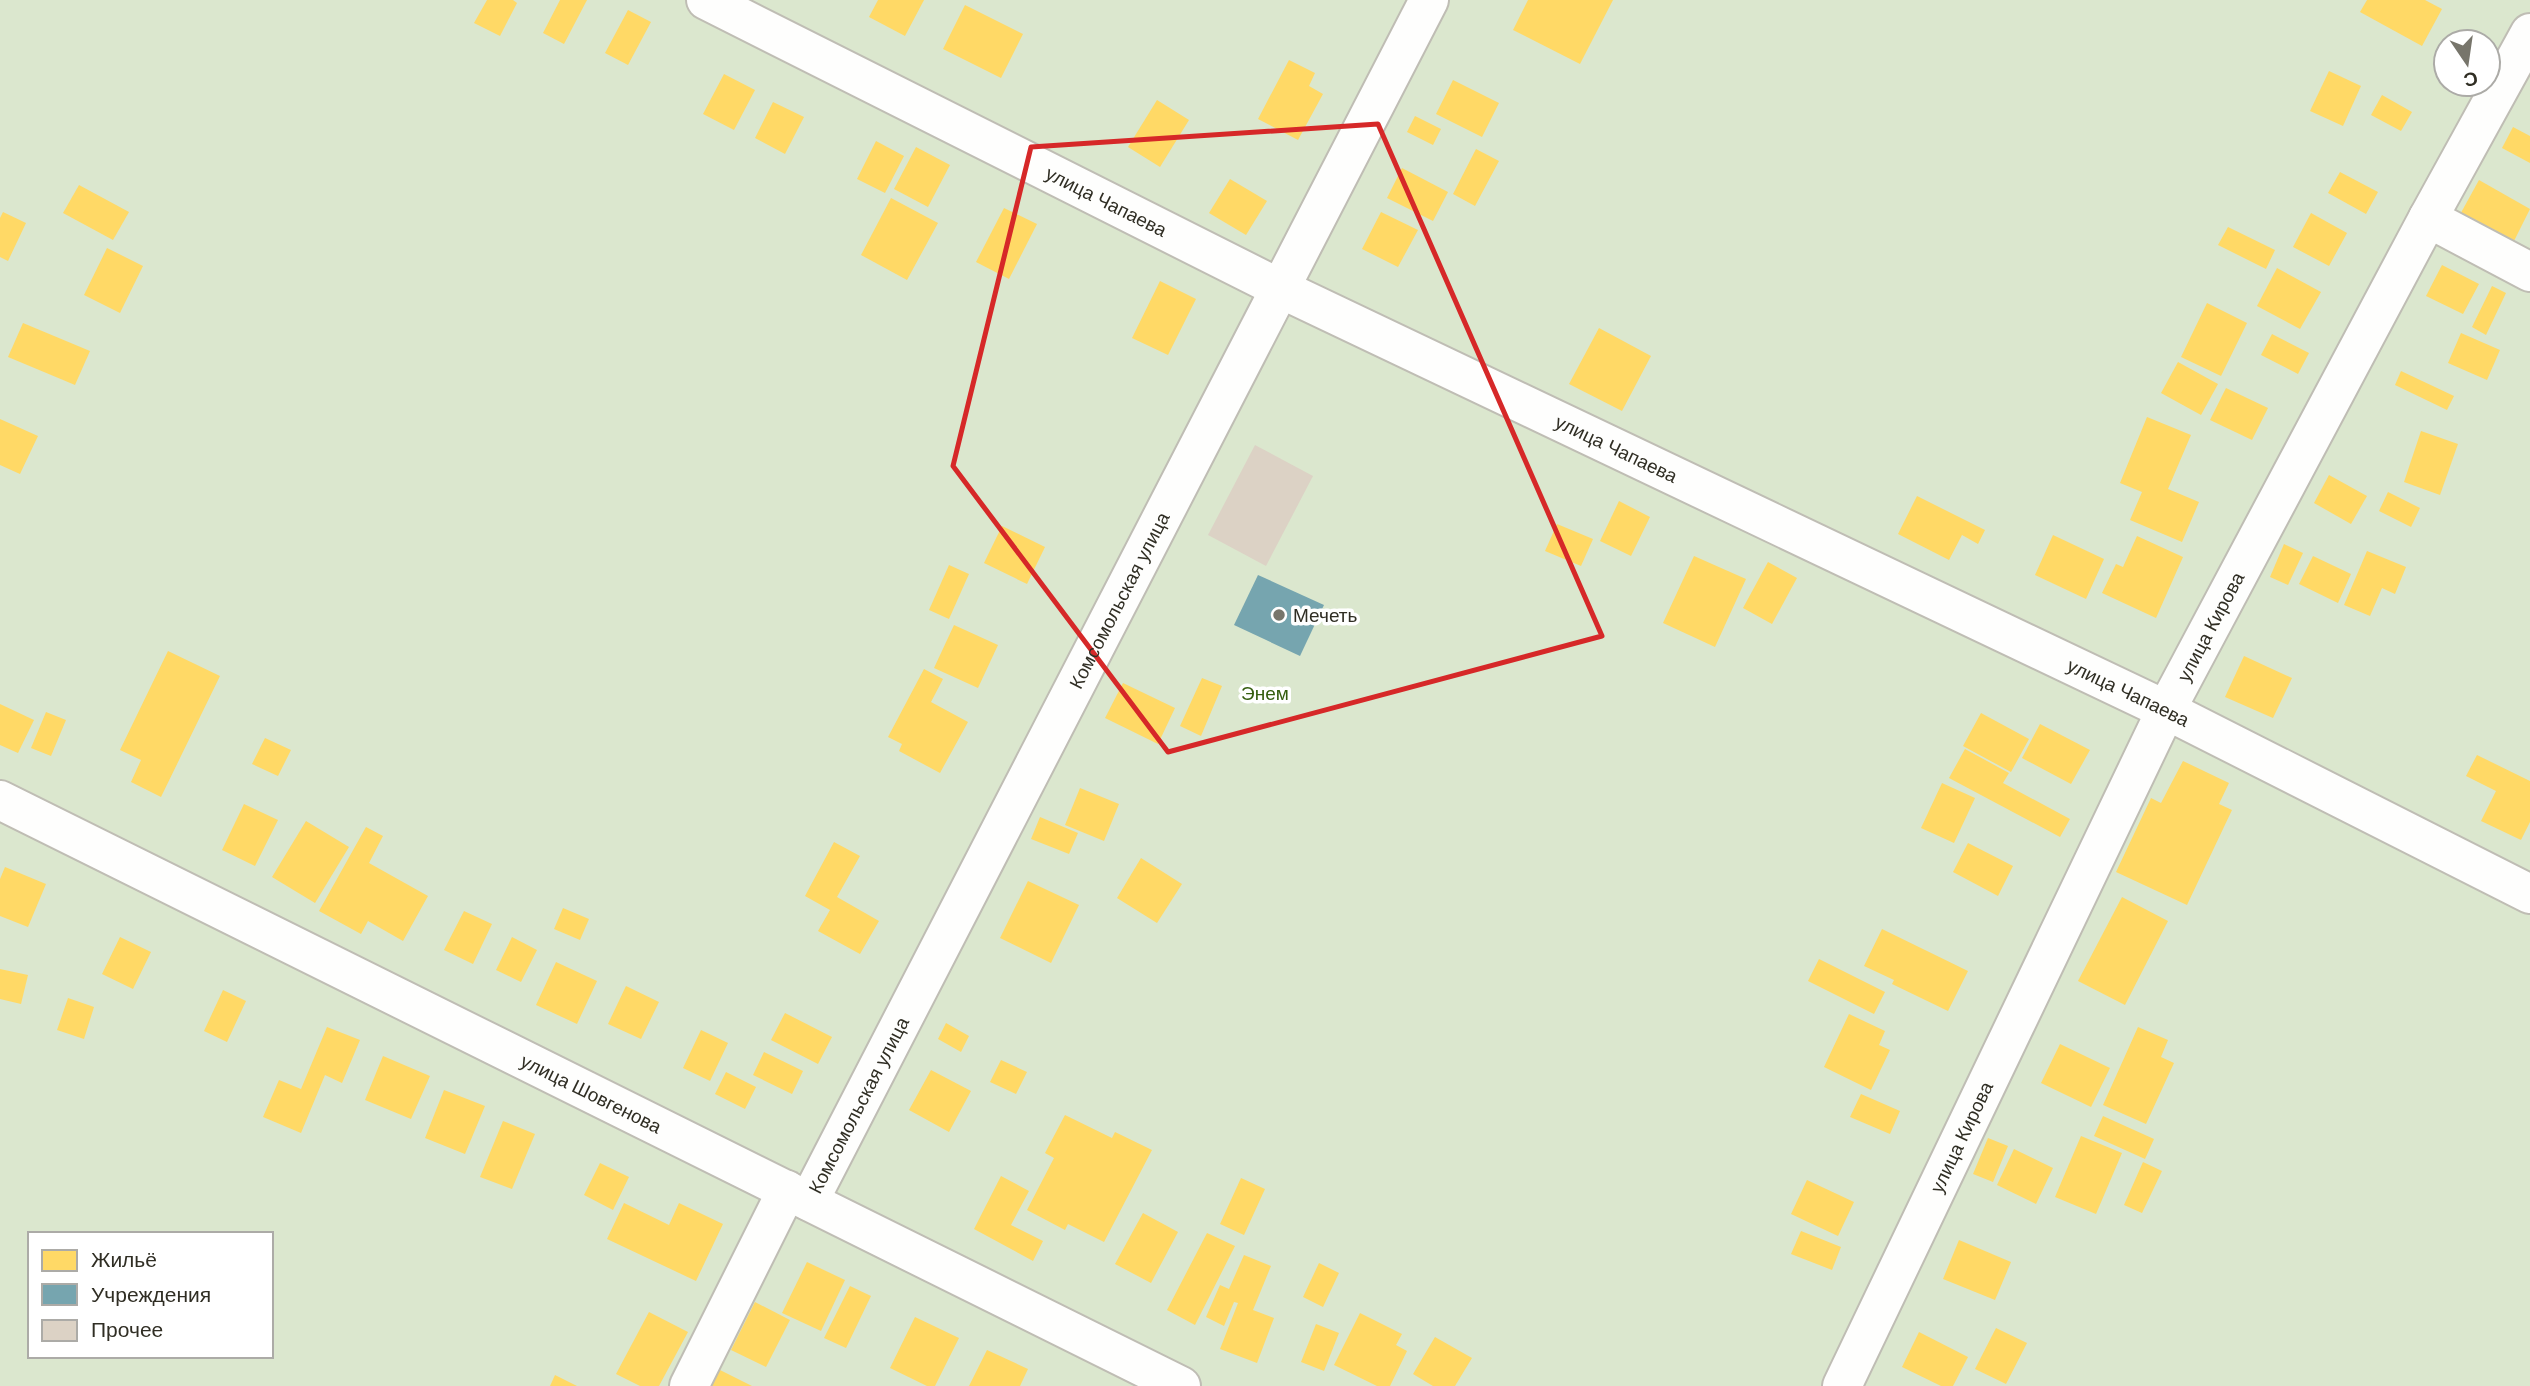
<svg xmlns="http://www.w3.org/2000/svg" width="2530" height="1386" font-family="'DM Sans',sans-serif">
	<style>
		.green { fill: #dbe7ce; fill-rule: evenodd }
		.homes { fill: #ffd966 }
		.public { fill: #76a5af }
		.building { fill: #dcd2c5 }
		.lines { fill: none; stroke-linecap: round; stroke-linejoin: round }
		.minor-casing { stroke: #bfbdb4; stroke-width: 42 }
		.minor { stroke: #fefefd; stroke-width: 38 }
		.marked { fill: none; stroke: #d62828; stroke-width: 5; stroke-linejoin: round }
		.poi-dot { fill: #77756b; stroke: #fff; stroke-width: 2.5 }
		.labels { text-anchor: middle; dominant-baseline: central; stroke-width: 7; stroke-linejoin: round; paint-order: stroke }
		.street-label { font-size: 19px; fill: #302e24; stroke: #fff }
		.poi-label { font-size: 19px; fill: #302e24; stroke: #fff; text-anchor: start }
		.park-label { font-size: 19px; fill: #345d0e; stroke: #fff }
	</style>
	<rect width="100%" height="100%" fill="#faf8ef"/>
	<!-- green -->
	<path class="green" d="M0,0H2530V1386H0ZM2446,42H2488V84H2446ZM30,1234H271V1356H30Z"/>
	<!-- homes -->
	<g class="homes">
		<polygon points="487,0 513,0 517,3 500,36 474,23"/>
		<polygon points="560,0 587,0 564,44 543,33"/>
		<polygon points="878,0 924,0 905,36 869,17"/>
		<polygon points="1528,0 1613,0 1580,64 1513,30"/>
		<polygon points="2367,0 2425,0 2442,9 2422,46 2360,12"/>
		<polygon points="965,5 1023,34 1001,78 943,49"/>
		<polygon points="628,10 651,22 628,65 605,53"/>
		<polygon points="1289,60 1315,73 1309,86 1323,94 1298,140 1258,119"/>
		<polygon points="2329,71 2361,86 2343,126 2310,111"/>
		<polygon points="724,74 755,90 734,130 703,114"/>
		<polygon points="1453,80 1499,103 1482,137 1436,114"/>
		<polygon points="2382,95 2412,112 2401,131 2371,115"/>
		<polygon points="1157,100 1189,120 1160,167 1128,147"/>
		<polygon points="773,102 804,117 785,154 755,138"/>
		<polygon points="1415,116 1441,129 1433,145 1407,132"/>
		<polygon points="2513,127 2530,136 2530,163 2502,148"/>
		<polygon points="876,141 904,156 885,193 857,179"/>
		<polygon points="916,147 950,165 928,207 894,189"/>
		<polygon points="1476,149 1499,161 1475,206 1453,194"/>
		<polygon points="1402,168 1448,192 1433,221 1387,198"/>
		<polygon points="2340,172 2378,192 2366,214 2328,193"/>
		<polygon points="1230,179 1267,201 1246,235 1209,213"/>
		<polygon points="2479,180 2530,209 2510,249 2457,220"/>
		<polygon points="79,185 129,212 113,240 63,213"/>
		<polygon points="891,198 938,223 907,280 861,255"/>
		<polygon points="1004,208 1037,224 1009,279 976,262"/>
		<polygon points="3,212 26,223 8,261 0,257 0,218"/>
		<polygon points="1381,212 1418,230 1398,267 1362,249"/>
		<polygon points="2311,213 2347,233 2329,266 2293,247"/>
		<polygon points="2228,227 2275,250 2266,269 2218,245"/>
		<polygon points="107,248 143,266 120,313 84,295"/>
		<polygon points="2442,265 2479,284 2463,314 2426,296"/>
		<polygon points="2277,268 2321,292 2300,329 2257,306"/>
		<polygon points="1160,281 1196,299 1168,355 1132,338"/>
		<polygon points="2492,286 2506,293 2486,335 2472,327"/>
		<polygon points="2207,303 2247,323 2221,376 2181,357"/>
		<polygon points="23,323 90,351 75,385 8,357"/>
		<polygon points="1599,328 1651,356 1622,411 1569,384"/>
		<polygon points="2461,333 2500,350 2487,380 2448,363"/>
		<polygon points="2272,334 2309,353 2298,374 2261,355"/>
		<polygon points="2178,362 2218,384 2201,415 2161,393"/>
		<polygon points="2401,371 2454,396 2447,410 2395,385"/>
		<polygon points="2226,388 2268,408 2252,440 2210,420"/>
		<polygon points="2147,417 2191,435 2168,489 2199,502 2182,542 2130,520 2142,492 2120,483"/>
		<polygon points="0,419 38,436 20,474 0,465"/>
		<polygon points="2421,431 2458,444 2440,495 2404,482"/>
		<polygon points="2329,475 2367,496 2351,524 2314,503"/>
		<polygon points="2388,492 2420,508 2411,527 2379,511"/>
		<polygon points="1917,496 1985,530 1978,544 1962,535 1949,560 1898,534"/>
		<polygon points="1619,501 1650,517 1631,556 1600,541"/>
		<polygon points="1557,524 1593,539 1581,566 1545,551"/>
		<polygon points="1002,526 1045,547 1027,584 984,563"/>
		<polygon points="2053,535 2104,559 2086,599 2035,575"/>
		<polygon points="2137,536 2183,557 2156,618 2102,593 2116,564 2123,567"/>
		<polygon points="2284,544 2303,553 2288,585 2270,577"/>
		<polygon points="2367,551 2406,567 2395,594 2382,588 2370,616 2344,605"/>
		<polygon points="1694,556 1746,579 1715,647 1663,623"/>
		<polygon points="2313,556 2351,574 2338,603 2299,584"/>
		<polygon points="1768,562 1797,578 1772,624 1743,608"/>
		<polygon points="949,565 969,574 949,619 929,610"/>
		<polygon points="954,625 998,645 978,688 934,668"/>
		<polygon points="168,651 220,676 161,797 131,782 141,760 120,750"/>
		<polygon points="2244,656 2292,678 2273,718 2225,697"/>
		<polygon points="924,669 943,679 931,702 968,722 940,773 899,751 902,744 888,737"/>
		<polygon points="1202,678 1222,686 1201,736 1180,726"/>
		<polygon points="1123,683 1175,708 1158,744 1105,718"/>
		<polygon points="0,704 34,720 18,753 0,745"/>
		<polygon points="46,712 66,720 51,756 31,748"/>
		<polygon points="1981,713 2029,739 2011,772 1963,746"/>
		<polygon points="2040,724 2090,750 2071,784 2022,758"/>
		<polygon points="265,738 291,750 278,776 252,764"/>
		<polygon points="1965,749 2009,773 2003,783 2070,819 2060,837 1949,778"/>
		<polygon points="2477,755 2530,781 2530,822 2521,840 2481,821 2496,791 2466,776"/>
		<polygon points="2183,761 2229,783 2219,804 2232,810 2187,905 2116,872 2151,798 2161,803"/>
		<polygon points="1942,783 1975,798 1954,843 1921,828"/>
		<polygon points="1080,788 1119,804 1104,841 1065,825"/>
		<polygon points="244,804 278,820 255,866 222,850"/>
		<polygon points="1040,817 1078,833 1069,854 1031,839"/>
		<polygon points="306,821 349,847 315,903 272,877"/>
		<polygon points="366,827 383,836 369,863 428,896 403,941 368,921 361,934 319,911"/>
		<polygon points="834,842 860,856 837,897 879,921 860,954 818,931 830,910 805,896"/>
		<polygon points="1968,843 2013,866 1998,896 1953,872"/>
		<polygon points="1141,858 1182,884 1157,923 1117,898"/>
		<polygon points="5,867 46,884 28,927 0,916 0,879"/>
		<polygon points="1028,881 1079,905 1051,963 1000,938"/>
		<polygon points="2122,897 2168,921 2125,1005 2078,981"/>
		<polygon points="563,908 589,919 580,940 554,929"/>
		<polygon points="464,911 492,924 473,964 444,950"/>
		<polygon points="1882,929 1968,971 1948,1011 1892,984 1894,980 1864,966"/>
		<polygon points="120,937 151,952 133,989 102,974"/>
		<polygon points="512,937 537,950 521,982 496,970"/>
		<polygon points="1819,959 1885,992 1874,1014 1808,981"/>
		<polygon points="556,962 597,981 577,1024 536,1005"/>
		<polygon points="0,969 28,975 21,1004 0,999"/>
		<polygon points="626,986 659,1002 641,1039 608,1024"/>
		<polygon points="223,990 246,1001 227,1042 204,1031"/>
		<polygon points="68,998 94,1007 84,1039 57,1030"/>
		<polygon points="785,1013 832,1037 818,1064 771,1040"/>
		<polygon points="1849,1014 1885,1031 1879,1045 1890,1050 1871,1090 1824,1067"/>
		<polygon points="946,1023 969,1036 961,1052 938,1039"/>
		<polygon points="327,1027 360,1040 342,1083 325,1075 301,1133 263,1117 279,1080 301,1089"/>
		<polygon points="2138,1027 2168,1040 2161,1057 2174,1063 2146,1124 2103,1105"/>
		<polygon points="701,1030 728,1043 710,1081 683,1068"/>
		<polygon points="2060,1044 2110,1068 2091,1107 2041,1083"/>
		<polygon points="764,1052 803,1071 792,1094 753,1075"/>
		<polygon points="383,1056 430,1076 411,1119 365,1100"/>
		<polygon points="1001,1060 1027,1072 1016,1094 990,1082"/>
		<polygon points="931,1070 971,1091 949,1132 909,1110"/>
		<polygon points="726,1072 756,1087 745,1109 715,1094"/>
		<polygon points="444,1090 485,1106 465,1154 425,1138"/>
		<polygon points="1861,1094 1900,1111 1890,1134 1850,1117"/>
		<polygon points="1065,1115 1112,1138 1115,1132 1152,1150 1104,1242 1068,1224 1065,1230 1027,1210 1054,1158 1045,1153"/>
		<polygon points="2103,1116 2154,1139 2145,1159 2094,1136"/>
		<polygon points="503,1121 535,1134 512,1189 480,1177"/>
		<polygon points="2081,1136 2122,1153 2096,1214 2055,1197"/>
		<polygon points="1988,1138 2008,1146 1993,1182 1973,1174"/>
		<polygon points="2014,1149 2053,1168 2036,1204 1997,1185"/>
		<polygon points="2143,1162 2162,1171 2142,1213 2124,1205"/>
		<polygon points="600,1163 629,1177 613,1210 584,1195"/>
		<polygon points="1001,1176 1029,1191 1011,1225 1043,1241 1033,1261 974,1229"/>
		<polygon points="1241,1178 1265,1189 1244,1235 1220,1224"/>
		<polygon points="1807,1180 1854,1202 1838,1236 1791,1214"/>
		<polygon points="624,1203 669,1225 679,1203 723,1224 696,1281 607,1239"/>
		<polygon points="1143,1213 1178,1232 1151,1283 1115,1264"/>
		<polygon points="1801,1231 1841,1247 1832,1270 1791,1254"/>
		<polygon points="1207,1233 1235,1246 1195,1325 1167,1310"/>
		<polygon points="1959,1240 2011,1262 1995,1300 1943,1279"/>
		<polygon points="1244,1255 1271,1266 1253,1310 1274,1318 1257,1363 1220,1349 1238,1303 1234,1302 1224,1326 1206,1317 1220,1285 1229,1289"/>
		<polygon points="807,1262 845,1280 821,1331 782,1313"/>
		<polygon points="1319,1263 1339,1273 1323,1307 1303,1297"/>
		<polygon points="850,1286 871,1296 846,1348 824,1338"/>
		<polygon points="755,1302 790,1320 766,1367 731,1350"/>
		<polygon points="649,1312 688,1332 659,1386 640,1386 616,1374"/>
		<polygon points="1360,1313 1402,1334 1396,1345 1407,1351 1390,1386 1377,1386 1334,1365"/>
		<polygon points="915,1317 959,1338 935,1386 927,1386 890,1368"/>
		<polygon points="1316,1324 1339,1333 1324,1371 1301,1362"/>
		<polygon points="1996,1328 2027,1343 2006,1384 1975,1369"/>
		<polygon points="1919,1332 1968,1357 1953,1386 1941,1386 1902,1367"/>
		<polygon points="1435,1337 1472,1358 1455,1386 1433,1386 1413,1374"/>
		<polygon points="987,1350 1028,1369 1020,1386 969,1386"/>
		<polygon points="716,1368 752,1386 707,1386"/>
		<polygon points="555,1375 577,1386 550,1386"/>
	</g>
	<!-- public -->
	<polygon class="public" points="1258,575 1324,605 1300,656 1234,625"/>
	<!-- building -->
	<polygon class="building" points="1255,445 1313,476 1266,566 1208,535"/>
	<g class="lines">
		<defs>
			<g id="minor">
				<path id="s1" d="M706,0L1279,288L2166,710L2530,894"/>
				<polyline points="2428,218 2530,272"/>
				<path id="s2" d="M0,800L1181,1386"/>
				<path id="s3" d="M809,1201L1429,0"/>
				<polyline points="689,1386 787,1190"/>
				<path id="s4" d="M1842,1386L2166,710L2428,218L2530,33"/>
			</g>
		</defs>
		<!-- minor casing -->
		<use href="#minor" class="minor-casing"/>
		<!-- minor -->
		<use href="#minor" class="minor"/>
	</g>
	<!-- marked area -->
	<path class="marked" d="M1378,124L1602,636L1168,752L953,466L1031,147Z"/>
	<!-- markers -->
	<circle class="poi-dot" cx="1279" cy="615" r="7"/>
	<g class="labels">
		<!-- street labels -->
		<g class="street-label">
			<text stroke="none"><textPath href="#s1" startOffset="448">улица Чапаева</textPath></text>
			<text stroke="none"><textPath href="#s1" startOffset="1015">улица Чапаева</textPath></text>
			<text stroke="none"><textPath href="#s3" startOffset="676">Комсомольская улица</textPath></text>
			<text stroke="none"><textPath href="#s4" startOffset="844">улица Кирова</textPath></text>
			<text stroke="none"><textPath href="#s1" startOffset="1582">улица Чапаева</textPath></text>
			<text stroke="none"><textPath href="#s2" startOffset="660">улица Шовгенова</textPath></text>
			<text stroke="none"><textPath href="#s3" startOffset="108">Комсомольская улица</textPath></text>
			<text stroke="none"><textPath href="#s4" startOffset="276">улица Кирова</textPath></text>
		</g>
		<!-- poi labels -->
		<g class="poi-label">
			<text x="1293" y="615">Мечеть</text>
		</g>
		<!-- park labels -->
		<g class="park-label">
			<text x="1265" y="693">Энем</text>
		</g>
	</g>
	<!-- legend -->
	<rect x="28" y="1232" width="245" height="126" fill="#ffffff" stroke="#acaba7" stroke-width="2"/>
	<rect x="42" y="1250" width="35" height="21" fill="#ffd966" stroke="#acaba7" stroke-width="2"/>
	<text x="91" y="1267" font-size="21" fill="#302e24">Жильё</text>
	<rect x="42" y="1284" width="35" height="21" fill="#76a5af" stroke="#acaba7" stroke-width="2"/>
	<text x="91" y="1302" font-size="21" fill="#302e24">Учреждения</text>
	<rect x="42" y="1320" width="35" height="21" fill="#dcd2c5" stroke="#acaba7" stroke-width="2"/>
	<text x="91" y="1337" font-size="21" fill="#302e24">Прочее</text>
	<!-- north arrow -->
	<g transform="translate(2467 63) rotate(167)"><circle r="33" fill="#ffffff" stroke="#acaba7" stroke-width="2"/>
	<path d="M0-5L12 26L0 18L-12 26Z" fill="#77756b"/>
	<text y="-10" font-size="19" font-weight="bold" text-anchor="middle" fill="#302e24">С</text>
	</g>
</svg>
